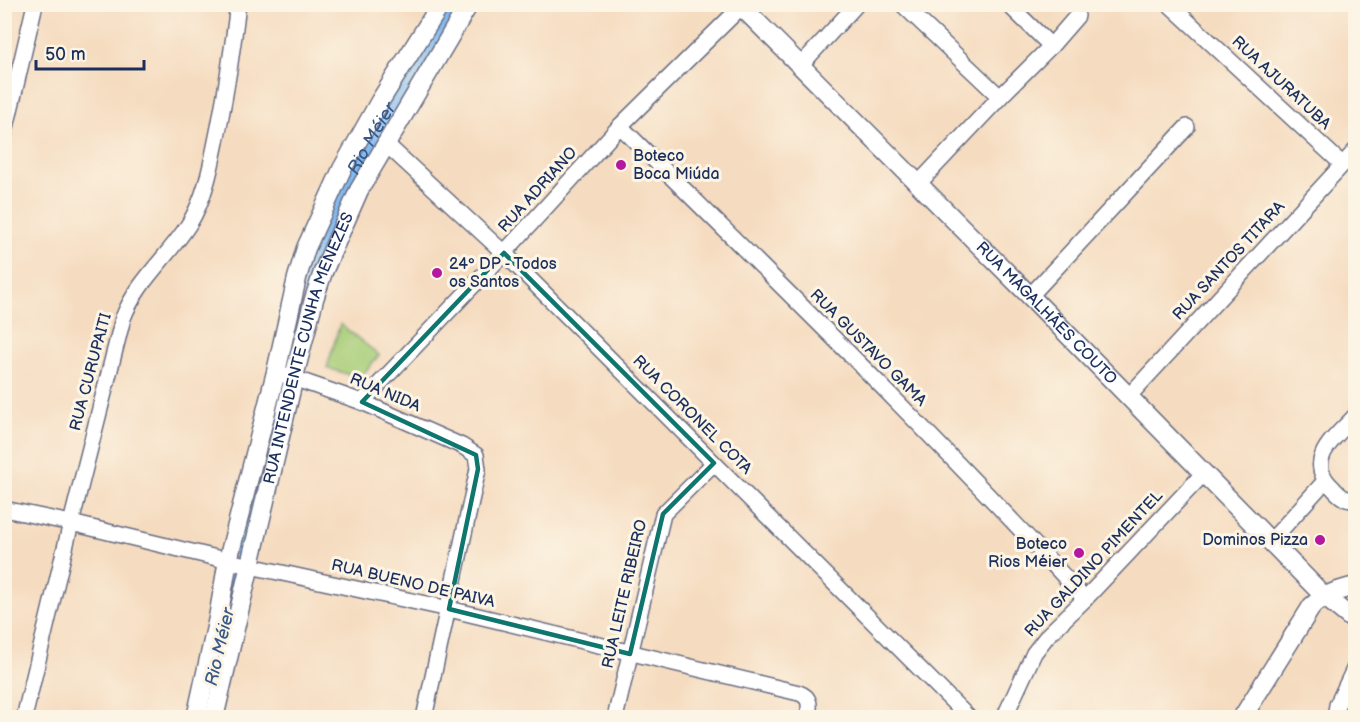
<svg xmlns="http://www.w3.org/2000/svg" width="1360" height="722" font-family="'Balsamiq Sans',sans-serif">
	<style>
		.green { fill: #a8ce78; stroke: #627e6b; stroke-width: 1.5 }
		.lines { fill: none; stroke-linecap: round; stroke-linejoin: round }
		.river { stroke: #7fbaf1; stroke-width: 26 }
		.minor-casing { stroke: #676b80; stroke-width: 18 }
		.tertiary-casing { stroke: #676b80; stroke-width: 21 }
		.minor { stroke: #fff; stroke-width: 15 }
		.tertiary { stroke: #fff; stroke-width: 18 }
		.marked { fill: none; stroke: #0f766e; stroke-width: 4.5; stroke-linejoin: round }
		.poi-dot { fill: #b5179e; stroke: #fcf5e5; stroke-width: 2 }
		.labels { text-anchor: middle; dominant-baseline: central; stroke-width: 6; stroke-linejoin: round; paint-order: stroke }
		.street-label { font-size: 16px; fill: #1b2f5e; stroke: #fcf5e5 }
		.poi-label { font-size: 16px; fill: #1b2f5e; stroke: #fcf5e5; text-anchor: start }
		.water-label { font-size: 18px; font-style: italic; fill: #39598a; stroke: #fcf5e5 }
	</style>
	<rect width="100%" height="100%" fill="#fcf5e5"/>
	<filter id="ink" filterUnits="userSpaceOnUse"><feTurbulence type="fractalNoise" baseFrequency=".0167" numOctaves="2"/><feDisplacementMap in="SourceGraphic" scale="12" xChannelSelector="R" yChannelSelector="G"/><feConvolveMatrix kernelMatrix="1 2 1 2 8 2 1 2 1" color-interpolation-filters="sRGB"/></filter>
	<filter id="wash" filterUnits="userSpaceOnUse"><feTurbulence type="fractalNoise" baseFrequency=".008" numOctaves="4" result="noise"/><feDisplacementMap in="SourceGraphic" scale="24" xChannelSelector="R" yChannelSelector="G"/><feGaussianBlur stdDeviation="1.35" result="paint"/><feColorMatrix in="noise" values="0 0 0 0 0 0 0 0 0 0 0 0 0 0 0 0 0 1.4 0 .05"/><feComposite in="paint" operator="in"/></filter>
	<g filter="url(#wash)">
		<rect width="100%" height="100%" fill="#f5dbbf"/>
		<!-- green -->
		<polygon class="green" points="340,324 379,355 360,378 327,368"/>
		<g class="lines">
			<!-- river -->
			<g class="river">
				<path id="s1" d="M306,283C336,182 399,93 454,4"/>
				<polyline points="243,548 276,411"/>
				<polyline points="219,653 237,576"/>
			</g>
		</g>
	</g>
	<g filter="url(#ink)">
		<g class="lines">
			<defs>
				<g id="minor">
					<polyline points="902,4 1000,97"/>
					<polyline points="1008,4 1051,46"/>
					<polyline points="1169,4 1342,164"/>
					<polyline points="800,66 857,4"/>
					<path d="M620,126C777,282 936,436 1085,599"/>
					<polyline points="4,136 35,4"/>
					<polyline points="385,143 504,253 969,718"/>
					<polyline points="918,184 1000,97 1051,46 1077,16"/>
					<polyline points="1030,296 1187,127"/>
					<polyline points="276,372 362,402 462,446 476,455 478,469 424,718"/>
					<polyline points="1129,396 1356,150"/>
					<polyline points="362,402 504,253 620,126 744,4"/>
					<path d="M1356,415C1336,437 1303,460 1332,487C1339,495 1345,501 1356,500"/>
					<path d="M4,509L71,523L250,566L449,609L799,693C811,697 810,706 808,718"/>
					<polyline points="1271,541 1325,481"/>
					<path d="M24,718L71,523L123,318C138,280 168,257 189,224C207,195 212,160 219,127C227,86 233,46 238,4"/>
					<polyline points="615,718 663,514 714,463"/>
					<polyline points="1004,718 1034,653 1048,635 1085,599 1204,473"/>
					<polyline points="1335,718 1337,705 1356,665"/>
				</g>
				<g id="tertiary">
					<path id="s2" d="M739,4L1030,296L1324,596L1356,622"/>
					<polyline points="196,718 218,618 228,560 276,372 297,278 306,248 342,169 380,101 441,4"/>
					<path id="s3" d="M214,718L294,377L314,299L323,272L359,190L469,4"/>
					<path d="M1242,718L1312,606C1326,594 1338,590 1356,586"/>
				</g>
			</defs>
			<!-- minor casing -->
			<use href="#minor" class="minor-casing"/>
			<!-- tertiary casing -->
			<use href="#tertiary" class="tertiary-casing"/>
			<!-- minor -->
			<use href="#minor" class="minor"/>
			<!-- tertiary -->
			<use href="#tertiary" class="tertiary"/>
		</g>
	</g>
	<!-- marked area -->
	<path class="marked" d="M504,253L714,463L663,514L630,654L449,609L478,469L476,455L362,402Z"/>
	<!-- markers -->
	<g class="poi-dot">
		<circle cx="621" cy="165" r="6"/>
		<circle cx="437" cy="273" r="6"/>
		<circle cx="1320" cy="540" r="6"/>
		<circle cx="1079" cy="553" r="6"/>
	</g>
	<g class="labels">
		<!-- street labels -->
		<g class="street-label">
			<text transform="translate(1281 83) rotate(43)">RUA AJURATUBA</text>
			<text transform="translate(538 190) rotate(-48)">RUA ADRIANO</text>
			<text transform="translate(1229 261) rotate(-47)">RUA SANTOS TITARA</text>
			<text stroke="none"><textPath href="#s2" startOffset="436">RUA MAGALHÃES COUTO</textPath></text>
			<text stroke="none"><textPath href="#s3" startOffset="382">RUA INTENDENTE CUNHA MENEZES</textPath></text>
			<text transform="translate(868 348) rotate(45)">RUA GUSTAVO GAMA</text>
			<text transform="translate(91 372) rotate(-75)">RUA CURUPAITI</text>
			<text transform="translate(385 393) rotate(23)">RUA NIDA</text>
			<text transform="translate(692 415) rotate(45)">RUA CORONEL COTA</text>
			<text transform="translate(1094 564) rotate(-47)">RUA GALDINO PIMENTEL</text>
			<text transform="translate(413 584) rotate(13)">RUA BUENO DE PAIVA</text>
			<text transform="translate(625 594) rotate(-77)">RUA LEITE RIBEIRO</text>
		</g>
		<!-- poi labels -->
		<g class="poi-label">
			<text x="633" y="156">Boteco<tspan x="633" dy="18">Boca Miúda</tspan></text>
			<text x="449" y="264">24º DP - Todos<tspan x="449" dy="18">os Santos</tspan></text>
			<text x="1308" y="540" text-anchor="end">Dominos Pizza</text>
			<text x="1067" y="544" text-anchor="end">Boteco<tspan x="1067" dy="18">Rios Méier</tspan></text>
		</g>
		<!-- water labels -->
		<g class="water-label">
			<text stroke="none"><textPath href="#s1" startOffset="159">Rio Méier</textPath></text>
			<text transform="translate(220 647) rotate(-77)">Rio Méier</text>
		</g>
	</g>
	<!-- margin -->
	<rect width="1360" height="722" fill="none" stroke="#fcf5e5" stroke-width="24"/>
	<!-- scale -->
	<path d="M36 60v9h108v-9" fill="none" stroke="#1b2f5e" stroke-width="3"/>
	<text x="45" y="60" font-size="18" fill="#1b2f5e" stroke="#fcf5e5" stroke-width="4.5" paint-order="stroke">50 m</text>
</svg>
